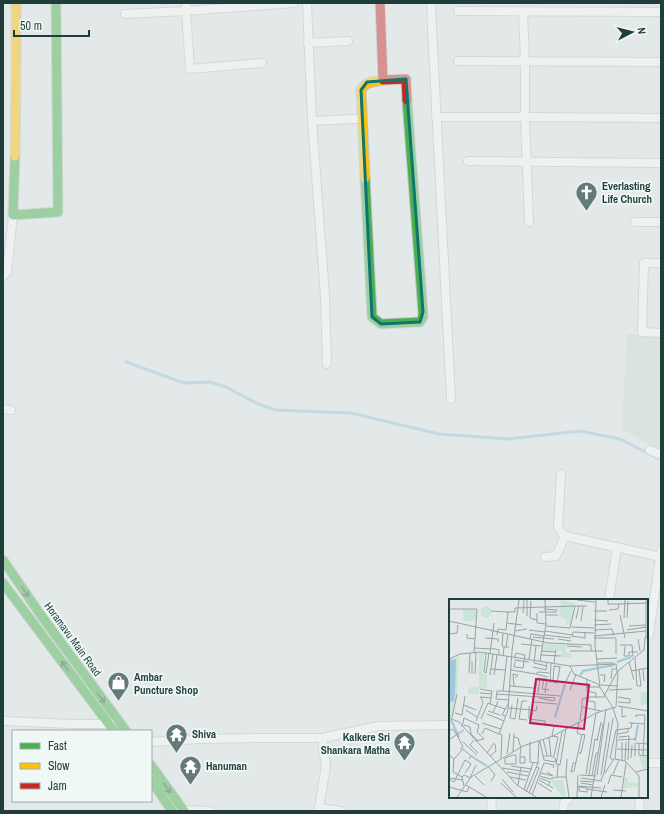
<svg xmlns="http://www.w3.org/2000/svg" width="664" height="814" font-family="'Archivo Narrow',sans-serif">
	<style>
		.built { fill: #cfdbd8 }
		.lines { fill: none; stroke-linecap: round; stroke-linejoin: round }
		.stream { stroke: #9fc8dc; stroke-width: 3 }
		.street-casing { stroke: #bfc6c5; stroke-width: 10 }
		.fast-casing { stroke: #bec7c5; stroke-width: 11 }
		.slow-casing { stroke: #bec7c5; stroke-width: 11 }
		.jam-casing { stroke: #bec7c5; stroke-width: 11 }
		.street { stroke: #fbfcfc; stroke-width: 8 }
		.fast { stroke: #4caf50; stroke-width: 9 }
		.slow { stroke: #ffc107; stroke-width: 9 }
		.jam { stroke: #c62828; stroke-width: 9 }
		.oneway { stroke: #2c6041 }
		.marked { fill: none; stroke: #0f766e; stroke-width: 3; stroke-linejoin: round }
		.labels { text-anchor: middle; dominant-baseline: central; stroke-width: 3.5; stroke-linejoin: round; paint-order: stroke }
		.poi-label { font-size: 11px; font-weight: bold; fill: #1f3e3b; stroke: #f0f8f6; text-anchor: start }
		.street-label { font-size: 11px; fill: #1f3e3b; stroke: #f0f8f6 }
		.inset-river { fill: none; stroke: #9fc8dc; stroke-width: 2 }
		.inset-road { fill: none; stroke: #94a5a3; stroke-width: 1 }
		.view { fill: #c2185b; fill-opacity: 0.15; stroke: #c2185b; stroke-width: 2 }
		.inset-edge { fill: none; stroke: #1f3e3b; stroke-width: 2 }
	</style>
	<rect width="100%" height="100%" fill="#e2e9e8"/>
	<!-- built -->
	<polygon class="built" points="627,334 661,335 661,451 622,429"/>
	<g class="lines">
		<!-- stream -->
		<polyline class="stream" points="126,362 184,383 210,382 226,387 258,404 276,410 351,413 439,434 508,439 580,431 620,439 661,460"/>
		<defs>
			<g id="street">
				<polyline points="187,3 186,11 294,3"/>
				<polyline points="307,3 312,120 325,296 327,364"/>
				<polyline points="431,3 432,27 451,399"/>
				<polyline points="458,11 661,12"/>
				<polyline points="125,14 186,11 190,69 262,63"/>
				<polyline points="308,43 348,41"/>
				<polyline points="458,61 661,62"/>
				<polyline points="436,117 525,117 525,61 523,12"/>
				<polyline points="312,121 355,119"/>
				<polyline points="468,161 661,163"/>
				<polyline points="529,222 525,117 661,118"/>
				<polyline points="635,222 661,222"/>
				<polyline points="661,263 644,263 642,332 661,333"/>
				<polyline points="3,276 7,272 13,215"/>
				<polyline points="3,409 11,410"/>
				<polyline points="650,450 661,455"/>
				<polyline points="561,474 558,527 561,532 565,536"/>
				<polyline points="565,536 661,557"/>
				<polyline points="545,557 556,556 565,536"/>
				<polyline points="609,600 617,547"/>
				<polyline points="649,634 661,551"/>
				<polyline points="3,721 72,724 109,724 112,723"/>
				<polyline points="322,738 379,726 450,725"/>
				<polyline points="151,742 200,739 257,738 322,738 326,766 319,808"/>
				<polyline points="647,763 661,763"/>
				<polyline points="491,797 492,811"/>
				<polyline points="639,797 640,811"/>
				<polyline points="181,810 210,811"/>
				<polyline points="319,811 319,808 341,811"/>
				<polyline points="563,811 564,803 570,797"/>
			</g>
			<g id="fast">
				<polyline points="15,156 13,215 58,212 56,3"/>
				<polyline points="365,178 372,317 381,324 420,322 423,317 423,312 407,100"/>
				<polyline points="3,560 40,614 126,731"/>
				<polyline points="3,583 114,731"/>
				<polyline points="151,765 184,811"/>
				<polyline points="151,780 172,811"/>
			</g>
			<g id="slow">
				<polyline points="15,156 16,83 16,3"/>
				<path d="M365,178L361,90C366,81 374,82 383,80"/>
			</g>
			<polyline id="jam" points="380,3 383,80 406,79 407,100"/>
		</defs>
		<!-- street casing -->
		<use href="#street" class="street-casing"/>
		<!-- fast casing -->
		<use href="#fast" class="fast-casing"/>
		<!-- slow casing -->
		<use href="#slow" class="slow-casing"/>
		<!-- jam casing -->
		<use href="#jam" class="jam-casing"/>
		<!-- street -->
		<use href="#street" class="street"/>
		<!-- fast -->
		<use href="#fast" class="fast"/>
		<!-- slow -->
		<use href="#slow" class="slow"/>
		<!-- jam -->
		<use href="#jam" class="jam"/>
	</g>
	<!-- one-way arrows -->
	<defs><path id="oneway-shaft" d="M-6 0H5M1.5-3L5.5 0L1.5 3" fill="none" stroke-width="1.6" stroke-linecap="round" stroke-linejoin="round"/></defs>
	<g class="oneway">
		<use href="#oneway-shaft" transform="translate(25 592) rotate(56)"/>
		<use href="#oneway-shaft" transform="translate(65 666) rotate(-127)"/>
		<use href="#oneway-shaft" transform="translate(101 698) rotate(53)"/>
		<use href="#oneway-shaft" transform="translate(167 788) rotate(54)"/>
	</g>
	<!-- marked area -->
	<path d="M0 0H664V814H0ZM406,79L423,312L420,322L381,324L372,317L361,90L367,82Z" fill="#e2e9e8" fill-opacity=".55" fill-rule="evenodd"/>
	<path class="marked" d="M406,79L423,312L420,322L381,324L372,317L361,90L367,82Z"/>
	<!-- icons -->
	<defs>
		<symbol id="church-pin" viewBox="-11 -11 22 30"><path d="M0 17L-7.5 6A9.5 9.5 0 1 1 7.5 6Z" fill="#637a78" stroke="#f0f8f6"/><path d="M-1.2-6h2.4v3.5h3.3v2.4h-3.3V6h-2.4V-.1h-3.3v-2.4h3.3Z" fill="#fff"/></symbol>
		<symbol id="shop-pin" viewBox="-11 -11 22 30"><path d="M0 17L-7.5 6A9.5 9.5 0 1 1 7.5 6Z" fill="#637a78" stroke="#f0f8f6"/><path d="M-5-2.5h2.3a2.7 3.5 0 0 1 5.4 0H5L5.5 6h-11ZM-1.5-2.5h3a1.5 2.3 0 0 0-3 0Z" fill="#fff"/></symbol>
		<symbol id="temple-pin" viewBox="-11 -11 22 30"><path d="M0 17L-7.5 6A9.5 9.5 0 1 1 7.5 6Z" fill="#637a78" stroke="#f0f8f6"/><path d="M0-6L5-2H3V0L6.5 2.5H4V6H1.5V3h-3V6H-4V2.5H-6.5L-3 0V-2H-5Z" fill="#fff"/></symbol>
	</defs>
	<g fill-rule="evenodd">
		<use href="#church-pin" x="574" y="180" width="25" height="34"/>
		<use href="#shop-pin" x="106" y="670" width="25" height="34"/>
		<use href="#temple-pin" x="164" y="722" width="25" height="34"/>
		<use href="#temple-pin" x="392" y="730" width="25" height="34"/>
		<use href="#temple-pin" x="178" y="754" width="25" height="34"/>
	</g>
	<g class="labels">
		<!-- poi labels -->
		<g class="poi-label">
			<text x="602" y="186">Everlasting<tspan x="602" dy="13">Life Church</tspan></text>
			<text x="134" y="677">Ambar<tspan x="134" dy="13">Puncture Shop</tspan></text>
			<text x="192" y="734">Shiva</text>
			<text x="390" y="737" text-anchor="end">Kalkere Sri<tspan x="390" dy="13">Shankara Matha</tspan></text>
			<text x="206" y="766">Hanuman</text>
		</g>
		<!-- street labels -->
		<g class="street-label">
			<text transform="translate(73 639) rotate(54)">Horamavu Main Road</text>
		</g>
	</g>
	<!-- overview -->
	<g transform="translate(449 599)">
		<rect width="199" height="199" fill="#e2e9e8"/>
		<path d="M112,1L125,4L122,26L117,25L118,20L110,18ZM31.5 13a5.5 5.5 0 1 1 11 0a5.5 5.5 0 1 1-11 0ZM14,11H27V22H14ZM94,45L116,46L117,54H122L123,59L112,58L113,52L93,51ZM30,54H35L33,75L38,76V89L30,88V95H19L20,88H30ZM199,93V105L192,106L191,94ZM190,157H199V169L194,170ZM175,179H179V183L189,184V188L175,189ZM101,181H114L117,197H112Z" fill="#cae4d7"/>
		<path d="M10,57L8,94L3,118H0V61Z" fill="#cae4d7"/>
		<path d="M7,60L6,94L5,103L0,102V61Z" fill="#9fc8dc"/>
		<path class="inset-river" d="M168,63L182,58M131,77L134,72L165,66M106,118L116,85M2,121L10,138M186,142L189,126M22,157L38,167"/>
		<path class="inset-road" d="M128,1L146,3M147,1L146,47L151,87M159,1V5H170M197,1V39M82,2L81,19L88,21M0,10H28L25,54M95,10L109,11M160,11L169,10L170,5L199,4M42,12L59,13M145,12H158M90,13H108M74,14L75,1M88,14V24L97,25M96,16H109M171,16L176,39M78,17V1M175,19L176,1M178,19L179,2M127,20L130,7M145,21L159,22M0,22L99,44L142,46V52M132,22L134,7M58,24L73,26M145,26L162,25M97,27L121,29L126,7H138M180,27L197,26M123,28L145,29M80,31L96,33M145,31L163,30L165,37M178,31L197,28M66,32L78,30M96,32L123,36M136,33V39L123,37L124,33L145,34M54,34L53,47L55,48M0,35L8,34L9,26M18,35V39L26,40M48,36L49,30L57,31L59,13H66V9L126,7M95,36L122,39M145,37L197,32M84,38L105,40M36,39L49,40V43M145,39H167M81,40L82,35L95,37M109,40L122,42M189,40L191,52M72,45L93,47M171,46H183L184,57H181M87,47L85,64L98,67M118,47L133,48M176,47L175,57H179M57,48L59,35M26,49L42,50M42,49L50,51V56M92,52L107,53M121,52H154M37,54L35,73L37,74L40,54M41,54L45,24M167,55V40M92,56L112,57M54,57L55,48H60M58,57L54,92L111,97M180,57V53H189M66,58L67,54L76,56L74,69L65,68L66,63M186,59L188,87H192L190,70M0,60L11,55L31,53L121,67L167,65L168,73L155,97M80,60L83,40M148,60L168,59M65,61L80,63M91,62L97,25L96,1M180,63L185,81M105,64L107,51M149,64H165M121,67L125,75L149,85L164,109M84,68L97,71L98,63M111,68L105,67L104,83L108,84L111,68V67M42,70L57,71M194,70L195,82M62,71L87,75L89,73L100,74M182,72L199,69M20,74L21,54M23,75V62M26,75L27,53M87,75L99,78M41,76L44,55M45,76L48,56M151,76H156L155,83M95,80L93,90L100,91M138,80V92L147,94V99M162,80L163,70H167M101,84L102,64M116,84L122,72M152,86L169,87M61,87L85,89M65,87L64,75L69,76L66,79M137,88H151M31,90L43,92L41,105L47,107L49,102M121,91L127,75M160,91L183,90M54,92H48L47,100L60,101M31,94L43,95M86,94L88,79L98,80L96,94M89,94L91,79M47,95L106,99M31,98L43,99M169,98L181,100V104L169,103M90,99L105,102L106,99M78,102H73L70,120L78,121M139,102L146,103V110M15,106L27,111M63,106L61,119L66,120L69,99M80,107V120L96,122V125L81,123M169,107L199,112M173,107V118L177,117M133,108V100L140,98M167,108L169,72L195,51L196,39L199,38M59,109L83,111L84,103L108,105M164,109L169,125L166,160L176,162L190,177V198M17,111L28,118M39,112L51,116M152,112L137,109L140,98H156M44,113L47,107L56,110M6,114L13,116L16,97M38,115L55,122M83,116V111L87,112L88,107M56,117L53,116L59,105M187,118V116H196L194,157M0,119L10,123L68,186L87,198M3,119L8,95M32,120L39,104L41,105M131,121L133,108L137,109M27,122L34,104L32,98M33,124L52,130M182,124L195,125M96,125L105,127L103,137L109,138L105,157M15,126L21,128L22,135L28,141M13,128L15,119L30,126L28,133L35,140L27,142M0,132L4,130L8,136L14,148L11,150M33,135L36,129L50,135M169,135L179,133V129M65,138L69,139L72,149L71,156V164H76V158H71M170,138L180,137L179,161M100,139L102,157M1,140L15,131M94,140L98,156M25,141L21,146L29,154M169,141L187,140M91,142L94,157L95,161L106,163L107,160L103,157H94M148,142L152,123M14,143L28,156M81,143V163L89,164M187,144L199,145M190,145V156L199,157M168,150L199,151M64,153L65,134M38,154L45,144M130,154H132L136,136L133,135M58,155L61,134M0,156L5,160L4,173M64,156H67V165H56V159ZM41,157L47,152L46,145M186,157V144M52,159L53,136L50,135L59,111L63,52L70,1M182,159L183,146M5,160L14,150L22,157L20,160M118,160L117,176L120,198M165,161L161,159L167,131L182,129L183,124H180M173,161V143M176,162L177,143M127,164H124L122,173L125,172L133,136L128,134L130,123M107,165L111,166L117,129M107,165L113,133M109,166L108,178H117M39,167L46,176L42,182M62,167L83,170M53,169L80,173M4,173L13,178L15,187M58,173L79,177M187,173L199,170M92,174L104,177L98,173M156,174L165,160M137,175L147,114M164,175L170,161M131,176L147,177M140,176L146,140L149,141M148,176L157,110M152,176L160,123M26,177L35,186M91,177L101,180L108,178M143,177L147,154H149M13,178L15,176L21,179L27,166M61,178L77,181M0,179L14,181M91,179L101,183L100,186M132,179L153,182M0,180L5,183L16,161L22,165L16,174M53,180L64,193M90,181L104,189M152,181L155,174L164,119M131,182L145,183M52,184L67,198M89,184L103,193M132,184L144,186M159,185L162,176L173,178M17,186L37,198M69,186L72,168M128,187L152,189M0,188L18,193L20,188M130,188L138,189V193L130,192ZM138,190L158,193M75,191L84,164M164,191L177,192M77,193L89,164L90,142M80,194L90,169L87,168M83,196L95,164L105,166L104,169M8,198L22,178L74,147L104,137L147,114L167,108M128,198L129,176M142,198L154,124M152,198L156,186M172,198L177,164"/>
		<path class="view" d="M87,80L140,86L135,130L81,124Z"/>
		<rect width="199" height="199" class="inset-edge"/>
	</g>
	<!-- border -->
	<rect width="664" height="814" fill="none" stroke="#1f3e3b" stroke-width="8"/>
	<!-- legend -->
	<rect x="12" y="730" width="140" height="72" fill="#f0f8f6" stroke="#9caeab"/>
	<rect x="20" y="743" width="20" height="6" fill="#4caf50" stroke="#9caeab"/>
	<text x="48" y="750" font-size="12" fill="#1f3e3b">Fast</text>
	<rect x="20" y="763" width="20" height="6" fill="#ffc107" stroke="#9caeab"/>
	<text x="48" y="770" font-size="12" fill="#1f3e3b">Slow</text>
	<rect x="20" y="783" width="20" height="6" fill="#c62828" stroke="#9caeab"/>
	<text x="48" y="790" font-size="12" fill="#1f3e3b">Jam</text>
	<!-- north arrow -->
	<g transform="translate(632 32) rotate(83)" stroke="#f0f8f6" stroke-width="3" paint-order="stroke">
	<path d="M0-3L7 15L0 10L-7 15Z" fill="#1f3e3b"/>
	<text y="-6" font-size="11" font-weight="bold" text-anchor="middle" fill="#1f3e3b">N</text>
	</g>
	<!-- scale -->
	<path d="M14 30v6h75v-6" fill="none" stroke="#1f3e3b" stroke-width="2"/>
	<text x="20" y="30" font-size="12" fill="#1f3e3b" stroke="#f0f8f6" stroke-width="3" paint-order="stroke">50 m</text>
</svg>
